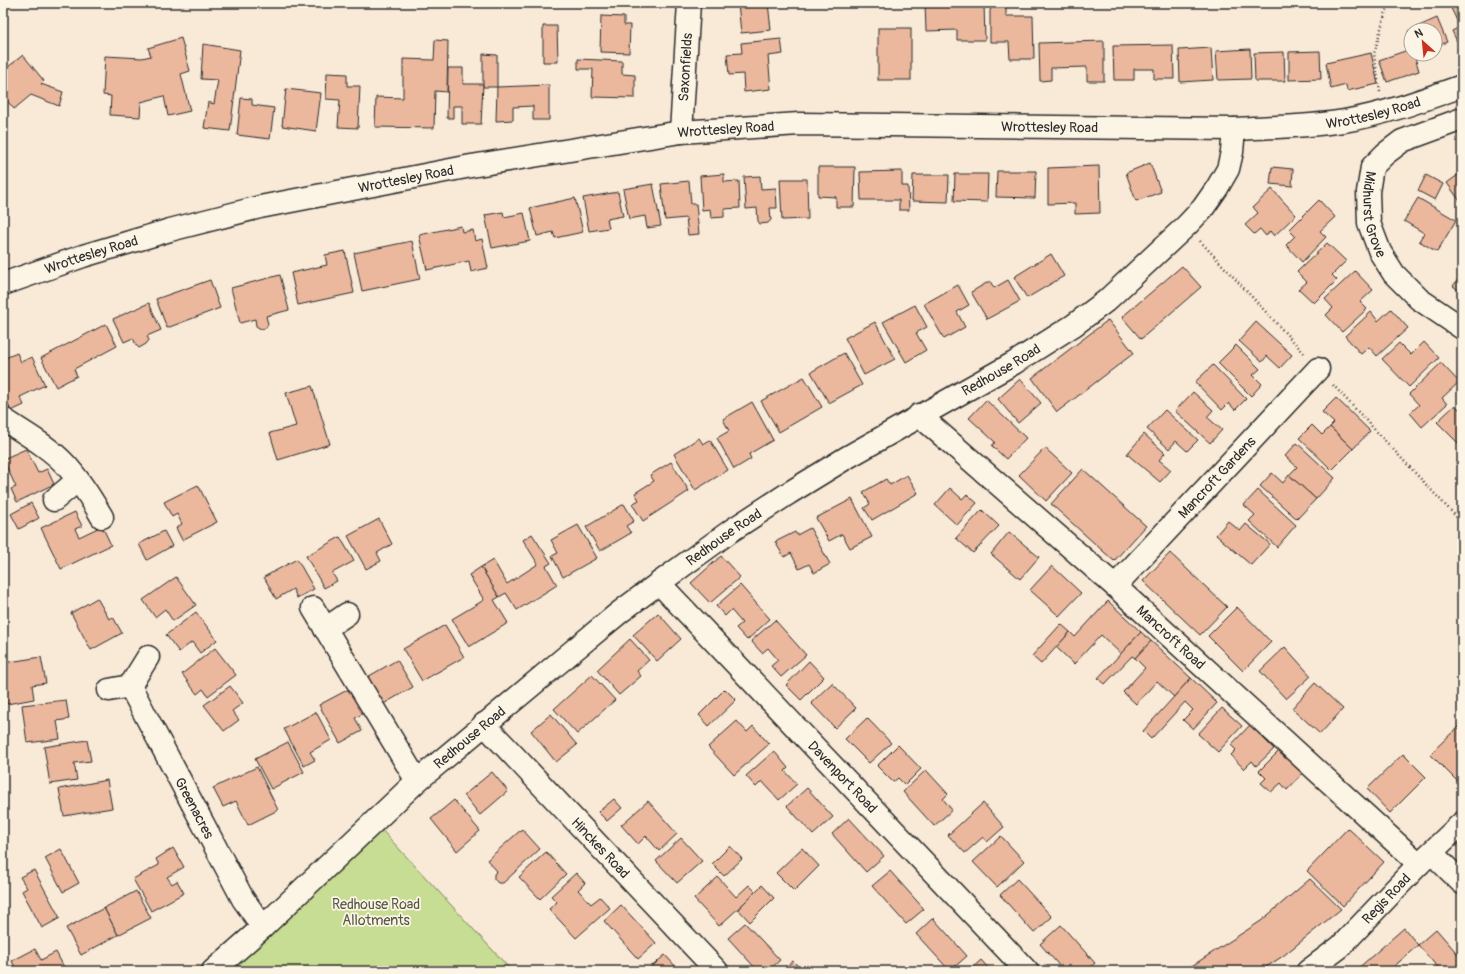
<svg xmlns="http://www.w3.org/2000/svg" width="1465" height="974" font-family="Pangolin,sans-serif">
	<style>
		.green { fill: #c7dd93; stroke: #79845f }
		.building { fill: #ebb89d; stroke: #2b2b2b }
		.lines { fill: none; stroke-linecap: round; stroke-linejoin: round }
		.minor-casing { stroke: #2b2b2b; stroke-width: 25 }
		.path { stroke: #2b2b2b; stroke-width: 2.5; stroke-dasharray: 1 3; stroke-linecap: butt }
		.minor { stroke: #fcf5e5; stroke-width: 22 }
		.labels { text-anchor: middle; dominant-baseline: central; stroke-width: 3.5; stroke-linejoin: round; paint-order: stroke }
		.street-label { font-size: 14px; fill: #2b2b2b; stroke: #fcf5e5 }
		.park-label { font-size: 14px; fill: #525845; stroke: #fcf5e5 }
	</style>
	<rect width="100%" height="100%" fill="#f9e9d7"/>
	<filter id="ink" filterUnits="userSpaceOnUse"><feTurbulence type="fractalNoise" baseFrequency=".025" numOctaves="2"/><feDisplacementMap in="SourceGraphic" scale="8" xChannelSelector="R" yChannelSelector="G"/><feConvolveMatrix kernelMatrix="1 2 1 2 8 2 1 2 1" color-interpolation-filters="sRGB"/></filter>
	<g filter="url(#ink)">
		<!-- green -->
		<polygon class="green" points="379,827 512,971 224,971"/>
		<!-- building -->
		<g class="building">
			<polygon points="599,3 632,3 632,7 599,6"/>
			<polygon points="738,3 768,3 771,30 741,33"/>
			<polygon points="925,3 984,3 985,40 957,40 957,30 926,31"/>
			<polygon points="1456,3 1462,3 1462,52 1452,31 1460,27 1450,6"/>
			<polygon points="994,5 1002,5 1006,8 1006,16 1033,16 1034,59 1010,59 1009,42 990,42 990,10"/>
			<polygon points="601,16 624,17 624,25 630,25 629,53 600,52"/>
			<polygon points="1437,18 1447,42 1435,47 1435,30 1411,30 1411,38 1408,31"/>
			<polygon points="543,26 557,26 558,62 543,62"/>
			<rect x="878" y="28" width="33" height="52"/>
			<polygon points="181,38 190,71 181,74 190,111 168,116 164,96 141,102 140,117 110,115 111,96 103,95 105,56 142,58 151,56 148,48"/>
			<polygon points="781,39 783,54 768,56 771,89 744,92 743,74 729,75 727,54 742,53 741,43"/>
			<polygon points="435,40 448,41 447,92 435,91 434,128 375,127 376,97 403,98 403,59 434,60"/>
			<polygon points="1104,41 1104,81 1087,81 1087,67 1051,68 1051,80 1040,81 1039,43"/>
			<polygon points="203,44 240,50 230,131 204,128 208,102 214,104 218,80 201,79"/>
			<polygon points="1173,45 1174,79 1154,79 1154,69 1134,69 1134,80 1114,80 1113,46"/>
			<polygon points="1211,48 1213,80 1180,82 1179,50"/>
			<polygon points="1250,49 1251,79 1218,80 1216,51"/>
			<polygon points="1411,49 1411,54 1414,54 1419,71 1387,82 1379,60"/>
			<polygon points="1320,51 1321,79 1289,80 1289,52"/>
			<polygon points="1284,52 1285,81 1255,81 1254,53"/>
			<polygon points="1371,53 1378,84 1347,91 1346,85 1331,89 1326,63"/>
			<polygon points="483,54 497,55 497,87 483,87"/>
			<polygon points="23,55 44,81 41,84 63,92 59,106 31,95 14,109 3,96 3,82 9,78 3,71"/>
			<polygon points="578,59 622,61 622,74 635,75 635,98 592,97 593,69 578,69"/>
			<polygon points="448,68 463,68 463,84 483,84 481,124 462,124 462,106 453,106 453,118 447,118"/>
			<polygon points="327,73 347,74 347,86 360,86 358,128 338,127 340,100 326,99"/>
			<polygon points="549,85 549,120 533,120 533,106 513,107 513,120 496,121 497,87"/>
			<polygon points="286,89 321,93 316,131 282,126"/>
			<polygon points="241,98 252,99 252,105 274,108 270,139 237,135"/>
			<polygon points="1150,163 1161,192 1136,201 1126,173"/>
			<polygon points="1099,166 1100,213 1075,214 1075,203 1048,204 1048,168"/>
			<polygon points="818,167 855,167 854,207 836,207 836,197 818,196"/>
			<polygon points="1272,167 1293,169 1292,186 1270,184"/>
			<polygon points="902,171 902,186 908,186 909,210 899,210 899,200 861,200 860,172"/>
			<polygon points="997,171 1036,171 1035,198 996,197"/>
			<polygon points="1462,172 1462,204 1447,183"/>
			<polygon points="724,174 724,182 739,181 740,208 724,209 724,217 711,218 710,209 702,210 700,176"/>
			<polygon points="955,174 988,174 987,202 954,201"/>
			<polygon points="913,175 949,175 948,202 912,201"/>
			<polygon points="1426,175 1443,184 1435,200 1418,191"/>
			<polygon points="760,176 761,189 776,188 777,208 770,208 771,220 768,223 760,224 758,221 757,208 746,209 744,177"/>
			<polygon points="780,179 807,179 808,219 782,220"/>
			<polygon points="689,181 691,204 696,204 699,234 688,235 686,218 665,220 661,184"/>
			<polygon points="653,184 661,226 647,228 645,216 629,219 623,189"/>
			<polygon points="1272,189 1296,215 1274,236 1270,231 1266,236 1260,229 1254,234 1245,225 1258,213 1253,207"/>
			<polygon points="618,192 623,216 607,219 609,228 589,231 583,198"/>
			<polygon points="575,198 583,232 555,238 553,232 537,236 530,208"/>
			<polygon points="1418,198 1456,220 1437,252 1419,241 1424,233 1404,221"/>
			<polygon points="1319,200 1335,217 1320,231 1326,237 1302,262 1286,245 1295,236 1289,230"/>
			<polygon points="503,212 504,217 524,213 530,241 492,248 485,215"/>
			<polygon points="461,226 462,232 473,230 475,241 482,239 488,268 471,272 469,261 427,270 419,235"/>
			<polygon points="412,241 420,279 362,291 354,253"/>
			<polygon points="1327,243 1346,261 1332,275 1337,280 1314,303 1299,289 1307,282 1297,272"/>
			<polygon points="345,251 354,293 298,305 291,273 327,265 325,255"/>
			<polygon points="1051,254 1064,276 1027,298 1014,277"/>
			<polygon points="1182,266 1201,287 1141,339 1122,317"/>
			<polygon points="1355,271 1373,290 1360,302 1367,309 1342,332 1326,315 1333,308 1325,299"/>
			<polygon points="1462,274 1462,293 1453,286"/>
			<polygon points="280,275 289,310 266,316 268,324 266,328 261,329 256,326 255,319 240,323 231,288"/>
			<polygon points="210,280 220,308 167,328 156,299"/>
			<polygon points="1008,280 1020,301 987,319 971,292 990,281 994,288"/>
			<polygon points="958,285 969,305 957,312 965,327 944,339 924,304"/>
			<polygon points="149,303 161,330 147,336 149,340 146,344 139,348 136,345 133,338 124,342 113,319"/>
			<polygon points="915,305 927,327 916,333 926,350 906,362 883,322"/>
			<polygon points="1391,309 1408,328 1377,356 1369,347 1361,354 1345,336 1371,312 1378,321"/>
			<polygon points="1108,320 1134,353 1057,412 1032,378"/>
			<polygon points="875,322 895,359 864,375 845,338"/>
			<polygon points="1256,322 1292,355 1280,368 1267,356 1262,362 1239,341"/>
			<polygon points="106,324 117,346 74,369 77,376 56,387 41,358"/>
			<polygon points="1424,342 1439,358 1409,387 1382,359 1399,343 1411,355"/>
			<polygon points="1236,345 1260,369 1253,375 1262,384 1251,396 1218,363"/>
			<polygon points="17,353 21,362 32,357 45,385 20,397 24,405 11,411 3,394 3,359"/>
			<polygon points="844,353 862,385 829,403 811,372"/>
			<polygon points="1441,363 1459,382 1442,398 1447,404 1422,427 1410,413 1419,405 1409,394"/>
			<polygon points="1213,365 1246,399 1235,410 1229,403 1222,410 1195,382"/>
			<polygon points="804,377 822,407 779,432 761,401"/>
			<polygon points="1020,379 1041,403 1018,423 998,399"/>
			<polygon points="312,386 330,444 278,460 270,433 296,426 286,393"/>
			<polygon points="1193,392 1213,410 1207,417 1222,430 1210,443 1175,411"/>
			<polygon points="1336,398 1370,431 1353,449 1330,427 1334,423 1322,412"/>
			<polygon points="986,400 1026,438 1006,459 992,446 995,442 969,418"/>
			<polygon points="752,402 773,440 749,454 751,459 734,469 717,438 729,431 723,419"/>
			<polygon points="1455,405 1462,412 1462,447 1437,422"/>
			<polygon points="1165,410 1198,440 1187,451 1176,441 1169,449 1147,429"/>
			<polygon points="1312,425 1322,435 1330,427 1353,449 1332,470 1299,438"/>
			<polygon points="1144,434 1165,453 1159,460 1171,470 1160,482 1127,454"/>
			<polygon points="699,438 703,444 710,440 728,470 695,490 674,454"/>
			<polygon points="1297,443 1335,478 1316,499 1289,475 1297,467 1285,456"/>
			<polygon points="1045,448 1072,473 1046,501 1019,475"/>
			<polygon points="26,449 38,473 47,469 54,484 17,502 11,489 16,487 3,459"/>
			<polygon points="671,462 689,491 643,521 632,504 639,500 635,493 654,481 650,475"/>
			<polygon points="1083,469 1146,526 1114,561 1051,504"/>
			<polygon points="1272,473 1283,483 1289,475 1316,499 1297,519 1260,486"/>
			<polygon points="907,475 918,493 872,520 864,508 870,504 863,492 886,479 890,485"/>
			<polygon points="198,485 217,522 182,540 176,528 182,524 177,514 172,517 164,502"/>
			<polygon points="950,488 962,499 967,494 977,503 957,525 935,505"/>
			<polygon points="1258,490 1296,525 1277,547 1249,521 1255,515 1244,505"/>
			<polygon points="852,499 872,537 850,548 842,534 829,541 816,518"/>
			<polygon points="31,503 39,518 19,529 11,514"/>
			<polygon points="624,504 634,521 626,526 631,533 600,551 586,527"/>
			<polygon points="982,510 999,526 973,553 956,538"/>
			<polygon points="75,512 82,526 75,529 79,537 102,526 111,545 61,569 41,528"/>
			<polygon points="379,519 392,544 377,553 381,561 366,569 348,536"/>
			<polygon points="1228,521 1240,531 1246,524 1270,544 1251,565 1216,535"/>
			<polygon points="578,525 597,558 563,577 552,556 558,553 551,540"/>
			<polygon points="810,528 830,564 814,573 809,564 799,569 791,553 784,557 775,542 795,532 797,535"/>
			<polygon points="164,531 172,546 147,560 139,544"/>
			<polygon points="1009,532 1039,557 1020,579 991,554"/>
			<polygon points="532,534 551,563 546,566 557,585 517,610 506,593 499,597 481,567 493,560 507,584 538,564 523,540"/>
			<polygon points="340,537 354,561 332,573 337,581 324,588 306,556"/>
			<polygon points="1170,553 1227,607 1200,635 1143,581"/>
			<polygon points="721,556 740,577 710,603 691,583"/>
			<polygon points="297,559 314,589 297,598 293,589 276,599 264,577"/>
			<polygon points="1052,566 1081,593 1059,616 1030,590"/>
			<polygon points="481,567 499,597 494,600 508,623 469,647 452,619 484,600 469,575"/>
			<polygon points="176,577 196,605 173,621 165,609 155,617 143,600"/>
			<polygon points="740,585 770,619 747,640 736,628 742,623 731,610 725,616 716,606"/>
			<polygon points="97,598 109,619 113,617 122,633 91,650 71,613"/>
			<polygon points="1108,601 1141,632 1121,654 1101,635 1074,664 1056,647 1070,632 1075,637"/>
			<polygon points="1237,607 1271,642 1243,671 1208,636"/>
			<polygon points="196,612 217,640 200,653 192,642 179,652 166,635"/>
			<polygon points="658,613 681,639 657,661 633,635"/>
			<polygon points="775,620 806,655 781,677 771,666 778,660 768,648 762,653 751,641"/>
			<polygon points="1061,624 1070,632 1041,664 1032,656"/>
			<polygon points="445,625 464,657 422,681 403,649"/>
			<polygon points="1141,632 1151,641 1135,658 1132,656 1105,684 1098,678"/>
			<polygon points="630,639 649,660 637,671 641,676 619,695 597,670"/>
			<polygon points="1151,641 1191,678 1174,697 1157,681 1136,704 1123,692 1145,668 1135,658"/>
			<polygon points="1285,647 1311,676 1286,699 1260,671"/>
			<polygon points="215,648 236,675 208,696 203,689 197,694 182,674"/>
			<polygon points="41,657 46,683 32,685 34,699 7,704 3,678 3,663"/>
			<polygon points="397,660 413,687 380,706 364,679"/>
			<polygon points="809,661 824,677 801,700 786,685"/>
			<polygon points="592,675 615,700 577,734 554,709"/>
			<polygon points="1191,678 1217,703 1193,729 1183,720 1193,710 1185,702 1151,739 1143,731"/>
			<polygon points="832,683 856,708 835,728 811,703"/>
			<polygon points="1315,683 1343,709 1320,734 1292,708"/>
			<polygon points="230,686 243,703 232,711 239,720 224,731 204,705"/>
			<polygon points="353,687 366,712 355,718 362,731 340,743 319,705"/>
			<polygon points="725,689 736,700 709,726 699,715"/>
			<polygon points="66,700 69,719 57,721 60,739 27,743 22,705"/>
			<polygon points="1222,708 1242,726 1218,752 1198,734"/>
			<polygon points="316,712 331,740 310,752 315,760 304,766 284,729"/>
			<polygon points="551,714 577,745 556,762 531,731"/>
			<polygon points="867,718 891,743 869,763 845,739"/>
			<polygon points="737,721 747,732 753,726 769,744 734,775 708,747"/>
			<polygon points="1462,723 1462,786 1430,754"/>
			<polygon points="1250,725 1274,749 1256,766 1252,761 1244,769 1231,755 1236,750 1231,745"/>
			<polygon points="87,740 91,761 74,763 77,780 50,784 44,747"/>
			<polygon points="288,742 304,772 271,789 255,759"/>
			<polygon points="898,745 921,769 905,785 898,778 893,782 877,766"/>
			<polygon points="1281,749 1304,772 1287,790 1281,783 1271,792 1261,783 1266,778 1259,771"/>
			<polygon points="774,751 788,768 785,771 797,784 779,800 762,781 756,787 746,776"/>
			<polygon points="1403,754 1426,777 1390,813 1367,789"/>
			<polygon points="257,767 278,810 248,825 236,801 223,807 213,788"/>
			<polygon points="926,770 948,794 943,799 952,810 934,826 903,792"/>
			<polygon points="492,772 508,791 480,815 464,795"/>
			<polygon points="107,780 112,808 64,816 59,789"/>
			<polygon points="807,788 833,817 813,835 787,806"/>
			<polygon points="614,799 622,808 607,821 598,812"/>
			<polygon points="454,800 480,831 457,851 431,819"/>
			<polygon points="648,801 677,834 659,851 646,836 638,844 621,825"/>
			<polygon points="983,803 1004,827 987,842 983,837 965,853 948,835"/>
			<polygon points="849,818 884,856 866,872 832,834"/>
			<polygon points="1348,828 1384,862 1343,906 1307,871"/>
			<polygon points="522,829 540,849 503,883 498,883 494,879 494,874 497,871 487,860"/>
			<polygon points="1001,836 1024,861 997,887 973,862"/>
			<polygon points="681,838 702,861 677,883 656,861"/>
			<polygon points="730,846 742,859 724,876 712,864"/>
			<polygon points="173,848 184,867 167,877 172,884 177,881 184,893 151,911 133,879 159,865 156,859"/>
			<polygon points="802,848 819,866 794,891 776,873"/>
			<polygon points="61,849 79,883 63,892 45,858"/>
			<polygon points="546,852 566,874 540,899 519,877"/>
			<polygon points="34,870 60,918 42,928 22,891 27,888 20,877"/>
			<polygon points="890,871 924,909 906,924 872,886"/>
			<polygon points="576,873 585,883 578,890 591,904 600,897 610,908 576,938 549,909 557,902 551,896"/>
			<polygon points="718,877 736,897 749,885 756,892 719,926 694,899"/>
			<polygon points="1017,879 1052,917 1034,933 1000,895"/>
			<polygon points="1310,879 1341,909 1283,956 1260,971 1184,971 1261,921"/>
			<polygon points="762,885 774,898 750,922 738,909"/>
			<polygon points="136,891 151,918 118,935 104,908"/>
			<polygon points="621,905 656,943 638,959 604,921"/>
			<polygon points="104,908 118,935 81,955 66,928"/>
			<polygon points="933,918 967,956 950,971 916,934"/>
			<polygon points="745,923 780,960 768,971 758,971 728,938"/>
			<polygon points="1061,925 1095,963 1086,971 1064,971 1040,944"/>
			<polygon points="1404,928 1418,945 1389,971 1355,971"/>
			<polygon points="1436,929 1462,959 1462,966 1456,971 1441,971 1418,945"/>
			<polygon points="35,949 41,960 56,952 66,971 17,971 12,961"/>
			<polygon points="665,955 680,971 648,971 648,970"/>
			<polygon points="981,960 991,971 969,971"/>
			<polygon points="793,961 803,971 781,971"/>
		</g>
		<g class="lines">
			<defs>
				<g id="minor">
					<path id="s1" d="M1462,119L1402,141L1385,154L1372,167L1368,192L1369,223L1380,252L1394,274L1419,299L1462,328"/>
					<path id="s2" d="M681,132L689,3"/>
					<path id="s3" d="M3,284L83,256L170,230L260,207L471,166L681,132L799,124L1234,129C1270,127 1308,127 1344,121C1385,114 1423,100 1462,86"/>
					<path id="s4" d="M919,415L1115,586L1419,864"/>
					<path d="M3,419C24,433 48,446 65,464C80,480 91,498 102,517"/>
					<polyline points="54,500 78,480"/>
					<path id="s5" d="M659,583L1027,971"/>
					<path id="s6" d="M1115,586L1318,369"/>
					<polyline points="313,608 417,781"/>
					<polyline points="325,629 347,614"/>
					<path id="s7" d="M130,686L243,899L263,927"/>
					<polyline points="109,690 130,686 148,657"/>
					<path id="s8" d="M484,724L717,971"/>
					<polyline points="1432,853 1462,883"/>
					<path id="s9" d="M213,971L263,927L417,781L568,655L620,612L659,583L732,530L789,493L846,458L1014,363L1074,325L1106,301L1187,225L1203,208L1217,188L1228,169L1232,152L1234,129"/>
					<path id="s10" d="M1308,971L1340,947L1419,864L1462,823"/>
				</g>
			</defs>
			<!-- minor casing -->
			<use href="#minor" class="minor-casing"/>
			<!-- path -->
			<g class="path">
				<polyline points="1380,92 1374,54 1385,14 1391,3"/>
				<polyline points="1200,241 1304,353"/>
				<polyline points="1333,385 1462,523"/>
			</g>
			<!-- minor -->
			<use href="#minor" class="minor"/>
		</g>
	</g>
	<g class="labels">
		<!-- street labels -->
		<g class="street-label">
			<text stroke="none"><textPath href="#s2" startOffset="65">Saxonfields</textPath></text>
			<text stroke="none"><textPath href="#s3" startOffset="1390">Wrottesley Road</textPath></text>
			<text stroke="none"><textPath href="#s3" startOffset="1065">Wrottesley Road</textPath></text>
			<text stroke="none"><textPath href="#s3" startOffset="741">Wrottesley Road</textPath></text>
			<text stroke="none"><textPath href="#s3" startOffset="417">Wrottesley Road</textPath></text>
			<text stroke="none"><textPath href="#s1" startOffset="152">Midhurst Grove</textPath></text>
			<text stroke="none"><textPath href="#s3" startOffset="93">Wrottesley Road</textPath></text>
			<text stroke="none"><textPath href="#s9" startOffset="995">Redhouse Road</textPath></text>
			<text stroke="none"><textPath href="#s6" startOffset="149">Mancroft Gardens</textPath></text>
			<text stroke="none"><textPath href="#s9" startOffset="671">Redhouse Road</textPath></text>
			<text stroke="none"><textPath href="#s4" startOffset="336">Mancroft Road</textPath></text>
			<text stroke="none"><textPath href="#s9" startOffset="347">Redhouse Road</textPath></text>
			<text stroke="none"><textPath href="#s5" startOffset="267">Davenport Road</textPath></text>
			<text stroke="none"><textPath href="#s7" startOffset="138">Greenacres</textPath></text>
			<text stroke="none"><textPath href="#s8" startOffset="170">Hinckes Road</textPath></text>
			<text stroke="none"><textPath href="#s10" startOffset="107">Regis Road</textPath></text>
		</g>
		<!-- park labels -->
		<g class="park-label">
			<text x="376" y="904">Redhouse Road<tspan x="376" dy="16">Allotments</tspan></text>
		</g>
	</g>
	<!-- margin -->
	<rect width="1465" height="974" fill="none" stroke="#fcf5e5" stroke-width="16"/>
	<rect x="8" y="8" width="1449" height="958" fill="none" stroke="#2b2b2b" stroke-width="1.5" filter="url(#ink)"/>
	<!-- north arrow -->
	<g transform="translate(1423 42) rotate(333)"><circle r="19" fill="#fcf5e5" stroke="#a8a49b"/>
	<path d="M0-3L7 15L0 10L-7 15Z" fill="#c8321e"/>
	<text y="-6" font-size="11" font-weight="bold" text-anchor="middle" fill="#2b2b2b">N</text>
	</g>
</svg>
